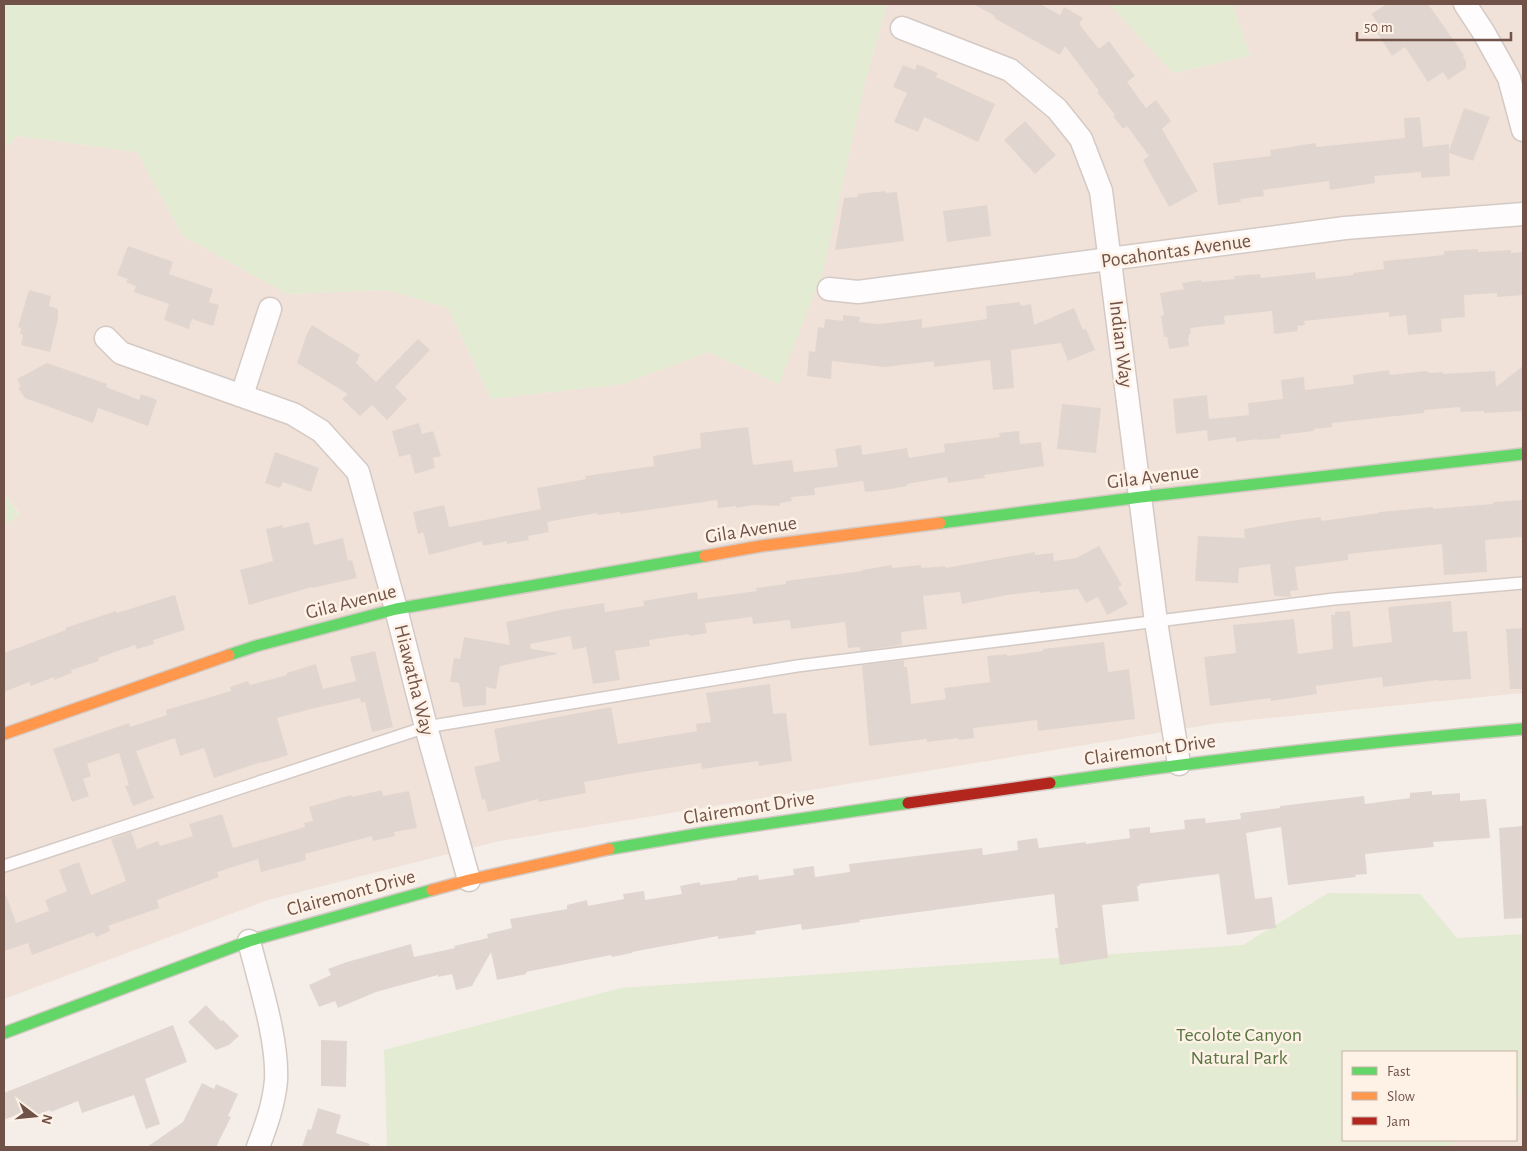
<svg xmlns="http://www.w3.org/2000/svg" width="1527" height="1151" font-family="'Alegreya Sans',sans-serif">
	<style>
		.residential { fill: #f0e2d8 }
		.green { fill: #e4ebd3 }
		.building { fill: #e1d6cf }
		.lines { fill: none; stroke-linecap: round; stroke-linejoin: round }
		.lane-casing { stroke: #d4cac5; stroke-width: 14 }
		.street-casing { stroke: #d4cac5; stroke-width: 25 }
		.fast-casing { stroke: #d4c9c4; stroke-width: 14 }
		.slow-casing { stroke: #d4c9c4; stroke-width: 14 }
		.jam-casing { stroke: #d4c9c4; stroke-width: 14 }
		.lane { stroke: #fefcfc; stroke-width: 11 }
		.street { stroke: #fefcfc; stroke-width: 22 }
		.fast { stroke: #63d668; stroke-width: 11 }
		.slow { stroke: #ff974d; stroke-width: 11 }
		.jam { stroke: #b3261e; stroke-width: 11 }
		.labels { text-anchor: middle; dominant-baseline: central; stroke-width: 5; stroke-linejoin: round; paint-order: stroke }
		.street-label { font-size: 20px; fill: #715249; stroke: #fef2e7 }
		.park-label { font-size: 20px; fill: #5a7742; stroke: #fef2e7 }
	</style>
	<rect width="100%" height="100%" fill="#f5eee8"/>
	<!-- residential -->
	<g class="residential">
		<polygon points="887,4 1109,4 1174,73 1250,56 1232,4 1523,4 1523,693 1219,723 495,842 268,900 4,999 4,526 20,514 4,493 4,148 18,136 137,152 183,236 287,294 388,290 448,308 491,399 623,384 708,352 779,384"/>
		<polygon points="1523,1092 1523,1147 1446,1147 1458,1140 1516,1140 1516,1096"/>
	</g>
	<!-- green -->
	<g class="green">
		<polygon points="4,4 887,4 866,78 823,271 779,384 708,352 623,384 491,399 448,308 388,290 287,294 183,236 137,152 18,136 4,148"/>
		<polygon points="1109,4 1232,4 1250,56 1173,73"/>
		<polygon points="4,493 20,515 4,526"/>
		<polygon points="1328,893 1420,894 1457,938 1523,934 1523,1092 1516,1096 1516,1052 1343,1052 1343,1140 1458,1140 1449,1146 387,1147 384,1050 621,988 1243,945"/>
	</g>
	<!-- building -->
	<g class="building">
		<polygon points="973,4 1040,4 1060,15 1064,7 1083,18 1079,24 1099,49 1109,41 1135,76 1127,82 1146,108 1156,100 1171,121 1162,129 1198,191 1169,207 1143,160 1149,156 1127,126 1123,129 1113,116 1115,115 1097,92 1099,91 1065,46 1060,55 994,18 995,16"/>
		<polygon points="1387,4 1428,4 1464,55 1463,57 1466,61 1466,68 1448,80 1443,72 1428,82 1405,47 1392,56 1374,28 1379,25 1371,14"/>
		<polygon points="917,64 938,73 936,77 995,104 978,142 924,117 918,132 894,122 907,93 893,87 903,65 915,70"/>
		<polygon points="1464,108 1490,117 1473,161 1449,153 1450,176 1421,178 1421,172 1374,176 1375,183 1330,190 1329,181 1263,190 1264,196 1240,199 1241,202 1218,205 1213,163 1271,156 1270,150 1316,143 1316,147 1405,138 1404,118 1420,117 1423,147 1449,144 1449,151"/>
		<polygon points="1025,121 1056,155 1035,174 1004,140"/>
		<polygon points="885,191 886,193 897,192 904,241 835,250 844,198 858,197 858,194"/>
		<polygon points="987,205 991,236 947,242 943,211"/>
		<polygon points="128,246 173,262 169,274 213,289 209,302 219,305 213,326 192,319 189,329 164,320 169,304 134,292 136,286 126,282 128,279 117,275"/>
		<polygon points="1478,249 1478,252 1511,250 1511,253 1523,252 1523,295 1497,297 1497,293 1464,295 1465,317 1441,319 1442,332 1408,335 1406,315 1389,317 1389,312 1304,321 1305,325 1297,326 1298,331 1274,334 1272,311 1224,316 1225,324 1190,328 1191,334 1189,334 1189,338 1188,338 1189,346 1169,349 1167,337 1164,337 1161,316 1164,315 1160,293 1184,289 1182,283 1201,280 1201,282 1235,279 1234,276 1260,274 1261,278 1315,272 1316,279 1354,275 1353,273 1384,269 1383,261 1444,255 1444,251"/>
		<polygon points="29,290 51,296 49,306 58,309 58,319 50,352 21,345 23,335 20,334 21,328 18,327"/>
		<polygon points="1020,302 1021,306 1031,304 1034,325 1074,308 1083,330 1086,329 1095,350 1068,361 1061,343 1011,350 1014,388 993,390 990,360 934,367 934,361 885,367 832,361 831,379 807,376 809,351 815,352 818,327 824,328 825,319 843,321 843,315 860,317 859,322 878,324 922,319 922,328 987,319 986,306"/>
		<polygon points="312,325 360,355 356,363 376,382 418,339 430,350 395,387 407,399 387,420 372,405 360,416 342,399 348,394 297,363 307,334"/>
		<polygon points="47,363 107,384 106,387 139,400 141,394 157,400 148,426 98,408 93,423 25,398 18,388 21,387 17,379"/>
		<polygon points="1523,366 1523,411 1484,413 1484,411 1461,412 1460,407 1424,410 1424,413 1332,423 1332,427 1314,429 1314,431 1280,435 1281,438 1258,440 1259,439 1236,442 1236,437 1208,441 1207,430 1176,434 1173,399 1207,395 1209,419 1249,415 1248,403 1283,399 1281,380 1304,377 1305,390 1354,384 1353,375 1389,370 1390,375 1426,371 1429,373 1443,372 1443,374 1495,371 1496,387"/>
		<polygon points="1062,404 1101,408 1096,453 1057,449"/>
		<polygon points="419,423 422,434 433,431 441,456 433,458 435,468 415,474 410,454 399,457 392,431"/>
		<polygon points="748,427 753,465 792,460 794,472 838,467 835,449 861,445 862,455 907,448 909,458 945,452 944,444 1000,437 999,433 1019,431 1020,444 1041,442 1044,466 984,475 985,478 948,483 947,477 907,484 907,486 885,490 865,492 863,481 814,488 815,495 791,497 792,501 780,503 780,506 753,505 736,508 736,506 718,508 717,500 620,514 620,512 598,515 597,513 547,522 549,532 528,536 529,540 507,544 507,541 483,546 482,541 429,555 423,532 418,534 413,512 444,505 449,527 541,509 537,488 586,479 585,476 654,466 653,456 701,448 700,433"/>
		<polygon points="275,452 319,468 311,492 283,482 280,488 265,483"/>
		<polygon points="1523,500 1523,537 1485,540 1487,572 1444,575 1442,544 1348,554 1348,560 1295,567 1298,590 1290,591 1291,597 1274,596 1270,564 1239,568 1238,583 1195,581 1198,536 1245,538 1244,529 1297,520 1321,517 1321,521 1379,513 1379,512 1433,507 1433,509 1493,504 1493,502"/>
		<polygon points="309,522 314,545 343,538 348,561 352,560 357,578 312,588 312,587 249,605 240,570 273,561 266,529 283,525 283,528"/>
		<polygon points="1099,546 1122,585 1118,587 1128,604 1107,615 1098,597 1086,603 1078,589 1040,593 1039,591 1007,595 962,604 960,592 923,596 927,629 901,632 902,645 860,651 860,647 848,648 845,622 791,629 790,620 753,624 752,617 705,623 707,633 689,636 689,634 649,640 650,646 615,651 620,680 593,684 586,647 573,650 570,636 530,644 531,649 557,653 557,654 500,666 496,689 486,687 486,705 463,707 459,683 450,682 454,658 460,659 464,637 510,645 506,622 560,610 604,603 605,612 644,606 643,601 697,592 698,599 757,591 756,588 786,584 786,581 862,571 862,570 892,565 892,568 921,565 921,568 945,566 945,568 1035,552 1035,555 1053,553 1054,561 1076,558"/>
		<polygon points="175,595 185,630 153,640 154,644 137,649 135,645 98,658 99,661 71,670 72,673 54,680 54,677 31,686 29,682 4,692 4,653 66,630 65,628 116,611 117,613"/>
		<polygon points="1451,601 1453,632 1467,631 1471,679 1439,681 1438,680 1383,687 1382,677 1316,686 1317,694 1271,701 1271,698 1210,706 1204,657 1236,653 1233,625 1294,619 1298,654 1333,649 1331,615 1335,615 1335,612 1350,611 1353,647 1392,642 1388,607"/>
		<polygon points="1523,628 1523,689 1510,689 1506,629"/>
		<polygon points="1104,642 1108,672 1129,669 1135,719 1038,731 1037,720 973,728 974,738 959,740 958,738 927,742 927,739 869,746 862,665 904,660 904,667 907,667 911,704 946,699 944,688 990,682 987,656 1007,654 1007,656 1043,651 1043,649"/>
		<polygon points="375,651 393,727 372,732 365,702 361,703 360,698 315,708 277,718 288,755 262,763 261,762 214,778 204,748 180,756 175,738 136,751 154,798 133,806 125,786 129,785 119,753 87,764 91,776 83,779 89,796 72,802 53,749 129,723 130,727 167,715 166,710 231,691 230,687 248,681 250,685 287,675 287,673 316,664 323,689 356,681 350,657"/>
		<polygon points="770,684 773,714 786,713 792,761 759,766 758,761 702,769 701,763 635,773 584,782 586,793 538,802 538,799 488,812 485,799 482,800 474,767 500,761 494,729 611,707 618,744 697,731 696,724 711,722 706,693"/>
		<polygon points="382,790 383,796 409,791 417,828 394,832 395,836 373,841 372,836 305,854 306,860 261,872 258,859 217,872 219,877 157,900 159,908 108,926 110,931 96,937 94,932 32,955 28,943 4,951 4,895 6,895 16,923 49,911 45,900 67,891 59,870 79,862 91,895 126,881 111,839 131,832 137,849 158,841 160,846 193,836 189,824 222,814 233,848 305,827 304,823 313,821 309,807 351,795 352,797"/>
		<polygon points="1432,791 1432,795 1460,793 1460,801 1486,799 1490,838 1433,842 1434,847 1365,854 1367,874 1355,875 1356,877 1288,885 1281,827 1246,833 1255,899 1272,897 1276,928 1227,935 1219,874 1139,884 1140,886 1137,886 1139,901 1102,905 1108,958 1060,965 1055,928 1058,928 1054,894 859,920 860,922 802,930 801,924 755,931 756,934 718,939 718,936 632,952 632,953 612,957 611,955 526,972 526,974 497,980 491,952 472,986 456,990 452,974 438,977 438,975 376,992 338,1008 335,1001 319,1007 309,985 331,975 328,969 347,962 411,944 414,957 455,948 454,946 488,938 487,934 512,928 510,919 567,909 567,905 587,900 588,906 624,899 623,894 644,891 645,900 682,894 680,886 700,882 700,885 737,880 737,878 758,875 759,880 794,875 793,869 814,866 815,877 850,872 849,864 982,848 983,855 1018,850 1017,841 1037,838 1039,848 1086,842 1086,844 1130,838 1129,829 1150,827 1150,833 1185,829 1184,820 1205,818 1206,823 1241,819 1240,813 1280,808 1280,806 1364,796 1365,804 1410,798 1410,793"/>
		<polygon points="1523,826 1523,918 1504,919 1499,828"/>
		<polygon points="206,1005 221,1021 223,1020 239,1036 229,1045 216,1050 188,1022"/>
		<polygon points="173,1025 187,1062 145,1079 160,1124 146,1129 134,1095 82,1113 78,1101 51,1112 50,1110 28,1118 25,1111 4,1120 4,1093"/>
		<polygon points="321,1040 347,1041 346,1087 321,1086"/>
		<polygon points="202,1083 214,1089 216,1084 238,1094 228,1116 231,1117 216,1147 147,1147 183,1122"/>
		<polygon points="318,1108 341,1115 336,1133 370,1144 369,1147 302,1147 308,1129 311,1130"/>
	</g>
	<g class="lines">
		<defs>
			<polyline id="lane" points="4,866 426,727 797,666 1334,599 1523,583"/>
			<g id="street">
				<polyline points="1465,4 1484,33 1509,78 1523,130"/>
				<polyline points="902,28 1010,70 1057,109 1081,139 1101,191 1156,622 1179,764"/>
				<polyline points="829,289 858,292 1345,228 1523,214"/>
				<polyline points="106,338 121,353 293,414 321,431 358,472 396,609 426,727 469,880"/>
				<polyline points="242,395 270,309"/>
				<path d="M249,941C259,982 278,1038 276,1080C274,1104 266,1126 258,1147"/>
			</g>
			<g id="fast">
				<polyline points="940,523 1141,497 1523,454"/>
				<polyline points="229,655 256,646 396,609 705,556"/>
				<path d="M1050,783C1207,760 1365,742 1523,729"/>
				<polyline points="609,849 704,833 908,803"/>
				<polyline points="4,1033 249,941 432,890"/>
			</g>
			<g id="slow">
				<polyline points="705,556 761,546 940,523"/>
				<polyline points="4,734 229,655"/>
				<polyline points="432,890 469,880 609,849"/>
			</g>
			<polyline id="jam" points="908,803 1050,783"/>
		</defs>
		<!-- lane casing -->
		<use href="#lane" class="lane-casing"/>
		<!-- street casing -->
		<use href="#street" class="street-casing"/>
		<!-- fast casing -->
		<use href="#fast" class="fast-casing"/>
		<!-- slow casing -->
		<use href="#slow" class="slow-casing"/>
		<!-- jam casing -->
		<use href="#jam" class="jam-casing"/>
		<!-- lane -->
		<use href="#lane" class="lane"/>
		<!-- street -->
		<use href="#street" class="street"/>
		<!-- fast -->
		<use href="#fast" class="fast"/>
		<!-- slow -->
		<use href="#slow" class="slow"/>
		<!-- jam -->
		<use href="#jam" class="jam"/>
	</g>
	<g class="labels">
		<!-- street labels -->
		<g class="street-label">
			<text transform="translate(1176 251) rotate(-8)">Pocahontas Avenue</text>
			<text transform="translate(1121 344) rotate(83)">Indian Way</text>
			<text transform="translate(1153 477) rotate(-7)">Gila Avenue</text>
			<text transform="translate(751 530) rotate(-9)">Gila Avenue</text>
			<text transform="translate(351 602) rotate(-14)">Gila Avenue</text>
			<text transform="translate(414 680) rotate(76)">Hiawatha Way</text>
			<text transform="translate(1150 750) rotate(-8)">Clairemont Drive</text>
			<text transform="translate(749 808) rotate(-9)">Clairemont Drive</text>
			<text transform="translate(351 893) rotate(-15)">Clairemont Drive</text>
		</g>
		<!-- park labels -->
		<g class="park-label">
			<text x="1239" y="1035">Tecolote Canyon<tspan x="1239" dy="23">Natural Park</tspan></text>
		</g>
	</g>
	<!-- border -->
	<rect width="1527" height="1151" fill="none" stroke="#715249" stroke-width="10"/>
	<!-- legend -->
	<rect x="1342" y="1051" width="175" height="90" fill="#fef2e7" stroke="#c6b2a8"/>
	<rect x="1352" y="1067" width="25" height="8" fill="#63d668" stroke="#c6b2a8"/>
	<text x="1387" y="1076" font-size="15" fill="#715249">Fast</text>
	<rect x="1352" y="1092" width="25" height="8" fill="#ff974d" stroke="#c6b2a8"/>
	<text x="1387" y="1101" font-size="15" fill="#715249">Slow</text>
	<rect x="1352" y="1117" width="25" height="8" fill="#b3261e" stroke="#c6b2a8"/>
	<text x="1387" y="1126" font-size="15" fill="#715249">Jam</text>
	<!-- north arrow -->
	<g transform="translate(35 1116) rotate(106)" stroke="#fef2e7" stroke-width="4" paint-order="stroke">
	<path d="M0-4L9 19L0 12L-9 19Z" fill="#715249"/>
	<text y="-8" font-size="14" font-weight="bold" text-anchor="middle" fill="#715249">N</text>
	</g>
	<!-- scale -->
	<path d="M1357 32v8h154v-8" fill="none" stroke="#715249" stroke-width="2.5"/>
	<text x="1364" y="32" font-size="15" fill="#715249" stroke="#fef2e7" stroke-width="4" paint-order="stroke">50 m</text>
</svg>
